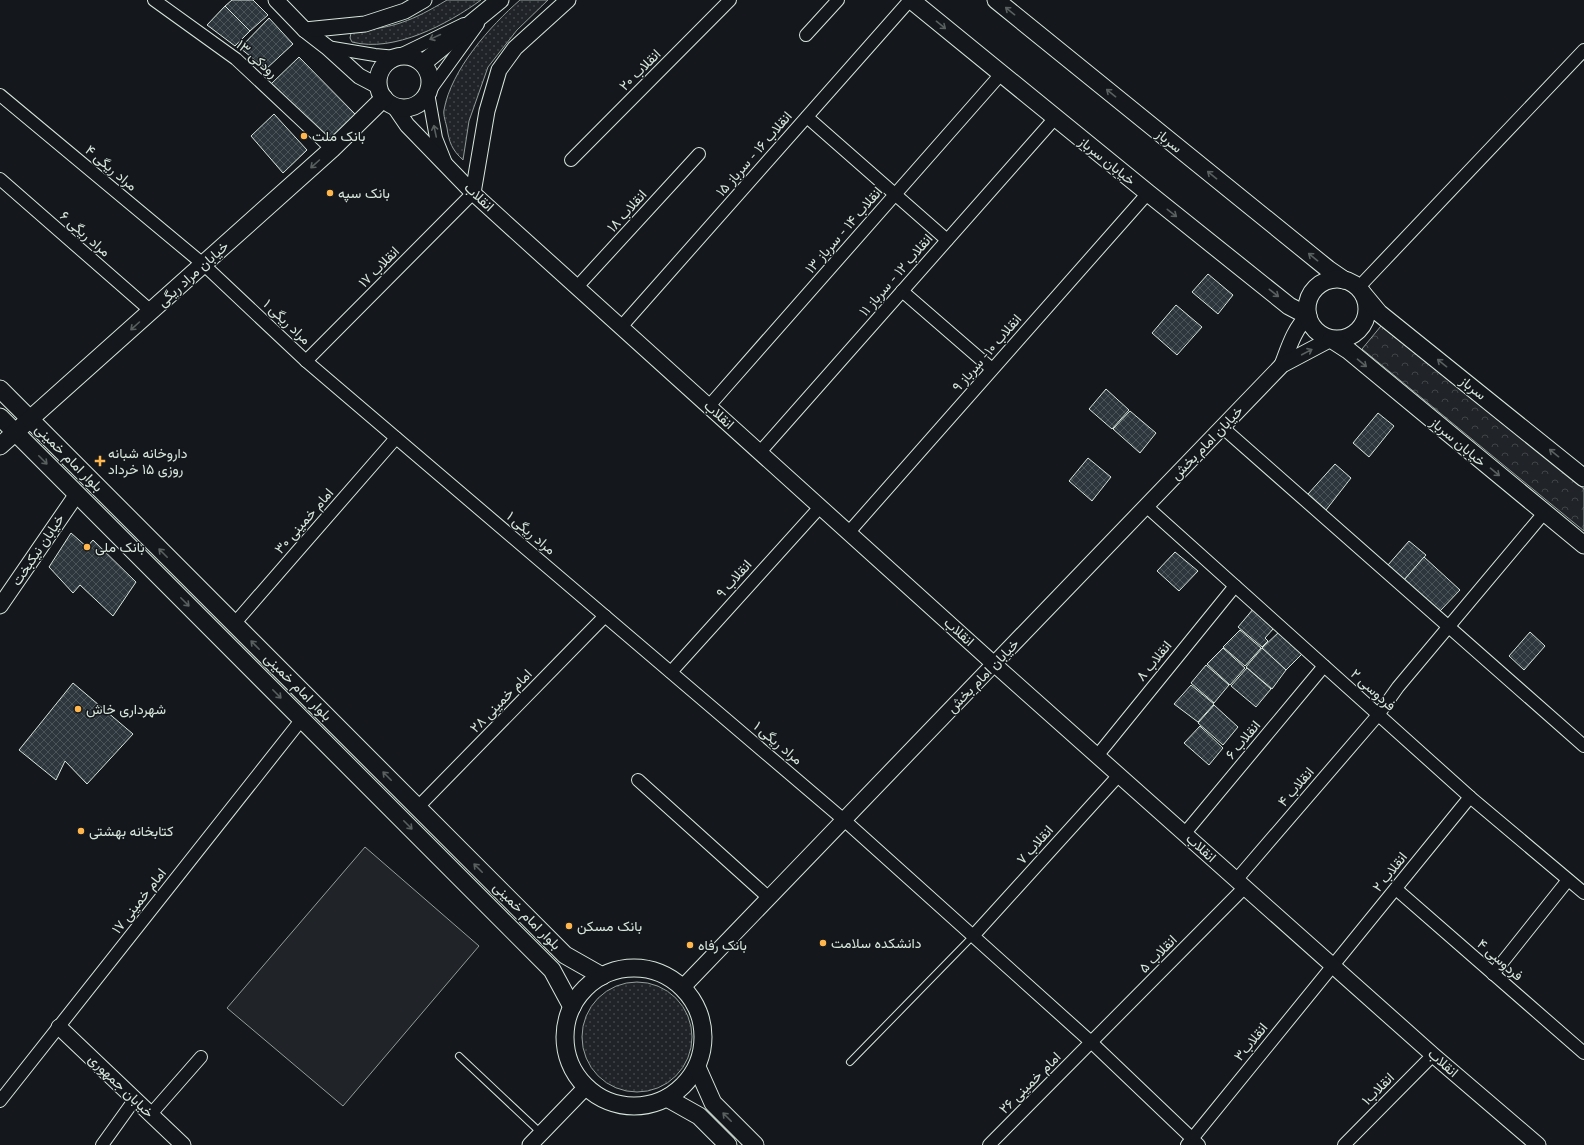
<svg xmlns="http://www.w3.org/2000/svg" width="1584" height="1145" font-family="'Nunito Sans',Vazirmatn,sans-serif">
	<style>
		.grass { fill: url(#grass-dots); stroke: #939e99 }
		.park { fill: url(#park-crowns); stroke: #939e99 }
		.pitch { fill: #202428; stroke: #939e99 }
		.building { fill: url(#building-cross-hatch); stroke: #d8e6dc }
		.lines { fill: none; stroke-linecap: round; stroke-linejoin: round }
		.service-casing { stroke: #d8e6dc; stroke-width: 8 }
		.minor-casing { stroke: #d8e6dc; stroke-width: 14 }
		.tertiary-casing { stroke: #d8e6dc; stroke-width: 17 }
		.secondary-casing { stroke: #d8e6dc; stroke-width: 19 }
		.service { stroke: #14181c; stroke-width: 6 }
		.minor { stroke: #14181c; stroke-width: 12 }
		.tertiary { stroke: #14181c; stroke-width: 15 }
		.secondary { stroke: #14181c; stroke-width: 17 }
		.oneway { stroke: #59605f }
		.poi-dot { fill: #ffb74d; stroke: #14181c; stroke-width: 1.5 }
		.labels { text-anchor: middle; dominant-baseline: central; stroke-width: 3; stroke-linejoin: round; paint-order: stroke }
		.street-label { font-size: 14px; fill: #d8e6dc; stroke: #14181c }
		.poi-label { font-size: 14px; fill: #d8e6dc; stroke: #14181c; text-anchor: start }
	</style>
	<defs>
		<pattern id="grass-dots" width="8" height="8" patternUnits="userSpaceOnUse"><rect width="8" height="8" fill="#202428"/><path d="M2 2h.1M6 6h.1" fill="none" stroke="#404447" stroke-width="1.8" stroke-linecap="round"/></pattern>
		<pattern id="park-crowns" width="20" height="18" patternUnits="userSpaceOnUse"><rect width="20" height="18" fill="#202428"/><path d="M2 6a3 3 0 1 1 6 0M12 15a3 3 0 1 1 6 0" fill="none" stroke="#404447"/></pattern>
		<pattern id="building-cross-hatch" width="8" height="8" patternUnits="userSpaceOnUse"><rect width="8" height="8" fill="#2c363c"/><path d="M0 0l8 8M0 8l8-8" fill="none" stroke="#4a5358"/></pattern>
	</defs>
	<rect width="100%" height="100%" fill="#14181c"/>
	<!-- grass -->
	<g class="grass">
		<path d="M447,0H481C448,24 394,53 352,42L350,38L351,33L354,31C394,28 412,21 447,0Z"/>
		<path d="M520,0H548L517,30L488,67L469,121L463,160C452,150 449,142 447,128C446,123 443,115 444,110C451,70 490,26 520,0Z"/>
		<circle cx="637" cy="1037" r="55"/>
	</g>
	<!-- park -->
	<polygon class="park" points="1381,326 1584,489 1584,531 1362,349"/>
	<!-- pitch -->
	<polygon class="pitch" points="365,847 479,946 343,1106 227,1008"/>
	<!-- building -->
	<g class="building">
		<polygon points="232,0 253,0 268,15 250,31 225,6"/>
		<polygon points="225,6 250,31 235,46 207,25"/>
		<polygon points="269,18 293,44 266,69 240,48"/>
		<polygon points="299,57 356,115 327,142 271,84"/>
		<polygon points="274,114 307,150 283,173 251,136"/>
		<polygon points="1208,274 1233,295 1218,314 1192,292"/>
		<polygon points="1176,305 1202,327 1177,355 1152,333"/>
		<polygon points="1106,389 1129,410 1112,429 1089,409"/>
		<polygon points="1130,411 1156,433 1140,453 1113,429"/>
		<polygon points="1378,413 1394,426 1369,457 1353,443"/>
		<polygon points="1088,458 1111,477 1092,501 1069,481"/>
		<polygon points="1335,464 1351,478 1326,510 1308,494"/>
		<polygon points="71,533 87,547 93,540 136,582 113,616 80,585 73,593 49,567"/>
		<polygon points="1409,541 1426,555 1404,580 1388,565"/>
		<polygon points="1175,552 1198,571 1179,591 1157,571"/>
		<polygon points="1424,557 1460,590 1440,611 1404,580"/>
		<polygon points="1254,608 1274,628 1265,638 1268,641 1262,647 1238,627"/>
		<polygon points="1240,630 1261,648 1245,666 1223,647"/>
		<polygon points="1280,631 1304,652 1286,670 1262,648"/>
		<polygon points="1530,632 1545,646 1524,670 1509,656"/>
		<polygon points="1223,648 1245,668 1230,685 1207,664"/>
		<polygon points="1262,648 1286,670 1272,689 1246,667"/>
		<polygon points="1206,665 1229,685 1214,703 1191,683"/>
		<polygon points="1247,668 1271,689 1256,707 1231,686"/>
		<polygon points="73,683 133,734 87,784 65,761 56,780 19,750"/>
		<polygon points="1191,685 1214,704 1198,722 1174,704"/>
		<polygon points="1214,705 1238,727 1223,745 1198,723"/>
		<polygon points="1200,726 1223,748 1209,765 1184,743"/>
	</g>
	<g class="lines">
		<defs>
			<g id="service">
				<polyline points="459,1056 541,1133"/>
				<polyline points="850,1062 973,936"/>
			</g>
			<g id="minor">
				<polyline points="154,0 236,59 332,149"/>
				<polyline points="806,35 838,0"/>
				<polyline points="327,47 375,55 396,57 464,24"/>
				<polyline points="0,95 203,264 306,361 844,820 1091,1042 1199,1145"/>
				<polyline points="807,117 947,240"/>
				<polyline points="571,160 730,0"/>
				<polyline points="446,163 436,138 428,93 478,24"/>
				<polyline points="0,179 151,311"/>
				<polyline points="577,287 699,154"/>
				<polyline points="1358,288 1584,50"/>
				<polyline points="902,291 992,369"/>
				<polyline points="621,327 910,0"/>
				<polyline points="306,361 473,193"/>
				<polyline points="709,406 1001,74"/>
				<polyline points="1222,427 1584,746"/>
				<polyline points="760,452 1055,118"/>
				<polyline points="1146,506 1470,797 1584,893"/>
				<polyline points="849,532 1148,193"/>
				<polyline points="234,624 396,438"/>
				<polyline points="671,672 820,507"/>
				<polyline points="1097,756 1235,586"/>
				<polyline points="638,780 769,898"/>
				<polyline points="418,807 605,616"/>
				<polyline points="1185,833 1324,666"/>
				<polyline points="1237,879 1378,715 1398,687 1544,513"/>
				<polyline points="1396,889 1584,1053"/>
				<polyline points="973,936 1119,775"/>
				<polyline points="1493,974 1568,880"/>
				<polyline points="0,1101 302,719"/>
				<polyline points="151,1114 201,1057"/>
				<polyline points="102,1145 135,1099"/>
				<polyline points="989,1145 1245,887"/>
				<polyline points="1187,1145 1470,797"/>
				<polyline points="1344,1145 1433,1055"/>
			</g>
			<g id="tertiary">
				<polyline points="276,0 305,30 327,47 359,76 378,86"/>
				<polyline points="305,30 365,24 405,11 424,0"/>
				<polyline points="394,106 407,125 473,193 507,224 994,664 1433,1055 1538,1145"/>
				<polyline points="473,193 487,111 499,70 515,48 568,0"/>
				<path d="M1282,365C1289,347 1294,329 1308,316"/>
				<polyline points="0,606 77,494"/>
				<polyline points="682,988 1282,365 1331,339"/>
				<polyline points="59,1027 183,1145"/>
				<polyline points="530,1145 586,1087"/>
			</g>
			<g id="secondary">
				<polyline points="911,0 1148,193 1289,306 1308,316"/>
				<polyline points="996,0 1328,269 1344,280"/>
				<circle cx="404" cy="82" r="26"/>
				<polyline points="423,63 500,0"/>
				<circle cx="1337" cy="309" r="30"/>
				<polyline points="1364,295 1379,313 1584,478"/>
				<polyline points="1331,339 1348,350 1584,545"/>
				<polyline points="0,389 565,955 602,976"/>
				<polyline points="0,417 552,970 572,1007"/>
				<polyline points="0,446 332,149 384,98"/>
				<circle cx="634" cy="1037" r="69"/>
				<polyline points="697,1067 713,1103 755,1145"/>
				<polyline points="667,1098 699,1116 728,1145"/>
			</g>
		</defs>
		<!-- service casing -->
		<use href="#service" class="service-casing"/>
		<!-- minor casing -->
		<use href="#minor" class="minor-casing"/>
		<!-- tertiary casing -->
		<use href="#tertiary" class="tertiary-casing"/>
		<!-- secondary casing -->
		<use href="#secondary" class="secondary-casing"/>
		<!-- service -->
		<use href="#service" class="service"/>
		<!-- minor -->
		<use href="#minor" class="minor"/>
		<!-- tertiary -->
		<use href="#tertiary" class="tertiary"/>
		<!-- secondary -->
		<use href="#secondary" class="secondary"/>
	</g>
	<!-- one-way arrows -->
	<defs><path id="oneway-shaft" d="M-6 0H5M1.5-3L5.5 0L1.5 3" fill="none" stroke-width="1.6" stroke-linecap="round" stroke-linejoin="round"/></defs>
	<g class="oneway">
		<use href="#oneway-shaft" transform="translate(1010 11) rotate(-141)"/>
		<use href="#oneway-shaft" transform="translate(941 25) rotate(39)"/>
		<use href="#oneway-shaft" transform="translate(435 37) rotate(155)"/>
		<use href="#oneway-shaft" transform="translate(1111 93) rotate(-141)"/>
		<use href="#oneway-shaft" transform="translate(435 131) rotate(-102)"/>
		<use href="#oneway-shaft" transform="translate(315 164) rotate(138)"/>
		<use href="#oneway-shaft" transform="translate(1212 175) rotate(-141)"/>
		<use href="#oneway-shaft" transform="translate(1172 213) rotate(38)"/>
		<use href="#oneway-shaft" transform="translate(1313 257) rotate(-141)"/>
		<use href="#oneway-shaft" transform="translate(1274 293) rotate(38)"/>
		<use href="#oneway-shaft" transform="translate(135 326) rotate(138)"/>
		<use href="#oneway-shaft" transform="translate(1307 352) rotate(-28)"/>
		<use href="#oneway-shaft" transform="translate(1362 363) rotate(40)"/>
		<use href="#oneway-shaft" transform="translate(1442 363) rotate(-141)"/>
		<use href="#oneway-shaft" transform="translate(1554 453) rotate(-141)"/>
		<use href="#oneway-shaft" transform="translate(43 460) rotate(45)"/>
		<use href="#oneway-shaft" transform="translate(1495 472) rotate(40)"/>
		<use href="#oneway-shaft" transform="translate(163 553) rotate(-135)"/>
		<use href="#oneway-shaft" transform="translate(185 602) rotate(45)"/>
		<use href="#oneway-shaft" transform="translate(255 645) rotate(-135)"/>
		<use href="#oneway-shaft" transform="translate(277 694) rotate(45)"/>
		<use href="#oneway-shaft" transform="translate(387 776) rotate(-135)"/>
		<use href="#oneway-shaft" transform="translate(408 825) rotate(45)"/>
		<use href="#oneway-shaft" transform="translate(478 868) rotate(-135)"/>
		<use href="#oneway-shaft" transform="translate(727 1117) rotate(-135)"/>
	</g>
	<!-- markers -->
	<g class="poi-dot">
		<circle cx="304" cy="136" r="4"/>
		<circle cx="330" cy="193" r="4"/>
		<path d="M98 455h4v4h4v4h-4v4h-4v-4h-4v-4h4z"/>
		<circle cx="87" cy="547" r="4"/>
		<circle cx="78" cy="709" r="4"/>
		<circle cx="81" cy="831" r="4"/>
		<circle cx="569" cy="926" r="4"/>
		<circle cx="823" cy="943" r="4"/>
		<circle cx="690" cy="945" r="4"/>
	</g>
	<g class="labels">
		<!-- street labels -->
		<g class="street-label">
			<text transform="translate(257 59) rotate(41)">رودکی ۱۳</text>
			<text transform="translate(640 70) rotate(-45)">انقلاب ۲۰</text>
			<text transform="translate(1169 141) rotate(39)">سرباز</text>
			<text transform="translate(754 154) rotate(-49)">انقلاب ۱۶ - سرباز ۱۵</text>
			<text transform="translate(1107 161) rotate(39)">خیابان سرباز</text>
			<text transform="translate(111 168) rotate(40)">مراد ریگی ۴</text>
			<text transform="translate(479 197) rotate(43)">انقلاب</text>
			<text transform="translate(627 211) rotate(-48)">انقلاب ۱۸</text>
			<text transform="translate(844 230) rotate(-49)">انقلاب ۱۴ - سرباز ۱۳</text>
			<text transform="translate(85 234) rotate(41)">مراد ریگی ۶</text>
			<text transform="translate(379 267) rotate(-45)">انقلاب ۱۷</text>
			<text transform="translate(193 274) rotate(-42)">خیابان مراد ریگی</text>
			<text transform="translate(896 275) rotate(-49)">انقلاب ۱۲ - سرباز ۱۱</text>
			<text transform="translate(287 322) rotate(43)">مراد ریگی ۱</text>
			<text transform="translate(987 353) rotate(-49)">انقلاب ۱۰- سرباز ۹</text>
			<text transform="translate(1473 388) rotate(39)">سرباز</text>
			<text transform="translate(719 415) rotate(42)">انقلاب</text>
			<text transform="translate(1458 442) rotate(40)">خیابان سرباز</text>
			<text transform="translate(1207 443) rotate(-46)">خیابان امام بخش</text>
			<text transform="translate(69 458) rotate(45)">بلوار امام خمینی</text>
			<text transform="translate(304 521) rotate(-49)">امام خمینی ۳۰</text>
			<text transform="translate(531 533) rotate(40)">مراد ریگی ۱</text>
			<text transform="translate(38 550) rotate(-56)">خیابان نیکبخت</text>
			<text transform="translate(734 579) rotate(-48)">انقلاب ۹</text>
			<text transform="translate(959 632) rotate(42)">انقلاب</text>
			<text transform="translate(1154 661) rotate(-51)">انقلاب ۸</text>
			<text transform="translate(983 676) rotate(-46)">خیابان امام بخش</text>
			<text transform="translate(298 687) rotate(45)">بلوار امام خمینی</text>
			<text transform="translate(1373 690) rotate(42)">فردوسی ۲</text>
			<text transform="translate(501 701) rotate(-46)">امام خمینی ۲۸</text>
			<text transform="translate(1243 740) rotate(-50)">انقلاب ۶</text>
			<text transform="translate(778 743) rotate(40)">مراد ریگی ۱</text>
			<text transform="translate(1296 787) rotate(-49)">انقلاب ۴</text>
			<text transform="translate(1035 845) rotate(-48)">انقلاب ۷</text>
			<text transform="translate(1201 848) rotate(42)">انقلاب</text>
			<text transform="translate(1390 872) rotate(-51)">انقلاب ۲</text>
			<text transform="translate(139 901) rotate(-52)">امام خمینی ۱۷</text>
			<text transform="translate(527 916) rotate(45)">بلوار امام خمینی</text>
			<text transform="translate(1158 954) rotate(-45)">انقلاب ۵</text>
			<text transform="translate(1500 960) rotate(41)">فردوسی ۴</text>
			<text transform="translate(1251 1042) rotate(-51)">انقلاب۳</text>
			<text transform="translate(1443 1063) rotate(41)">انقلاب</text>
			<text transform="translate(1030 1083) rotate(-45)">امام خمینی ۲۶</text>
			<text transform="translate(121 1086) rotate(44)">خیابان جمهوری</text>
			<text transform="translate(1378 1089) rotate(-45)">انقلاب۱</text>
		</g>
		<!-- poi labels -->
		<g class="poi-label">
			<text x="312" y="136">بانک ملت</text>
			<text x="338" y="193">بانک سپه</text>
			<text x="108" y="453">داروخانه شبانه<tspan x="108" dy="16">روزی ۱۵ خرداد</tspan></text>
			<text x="95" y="547">بانک ملی</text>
			<text x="86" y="709">شهرداری خاش</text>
			<text x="89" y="831">کتابخانه بهشتی</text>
			<text x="577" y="926">بانک مسکن</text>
			<text x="831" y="943">دانشکده سلامت</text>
			<text x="698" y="945">بانک رفاه</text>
		</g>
	</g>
</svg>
